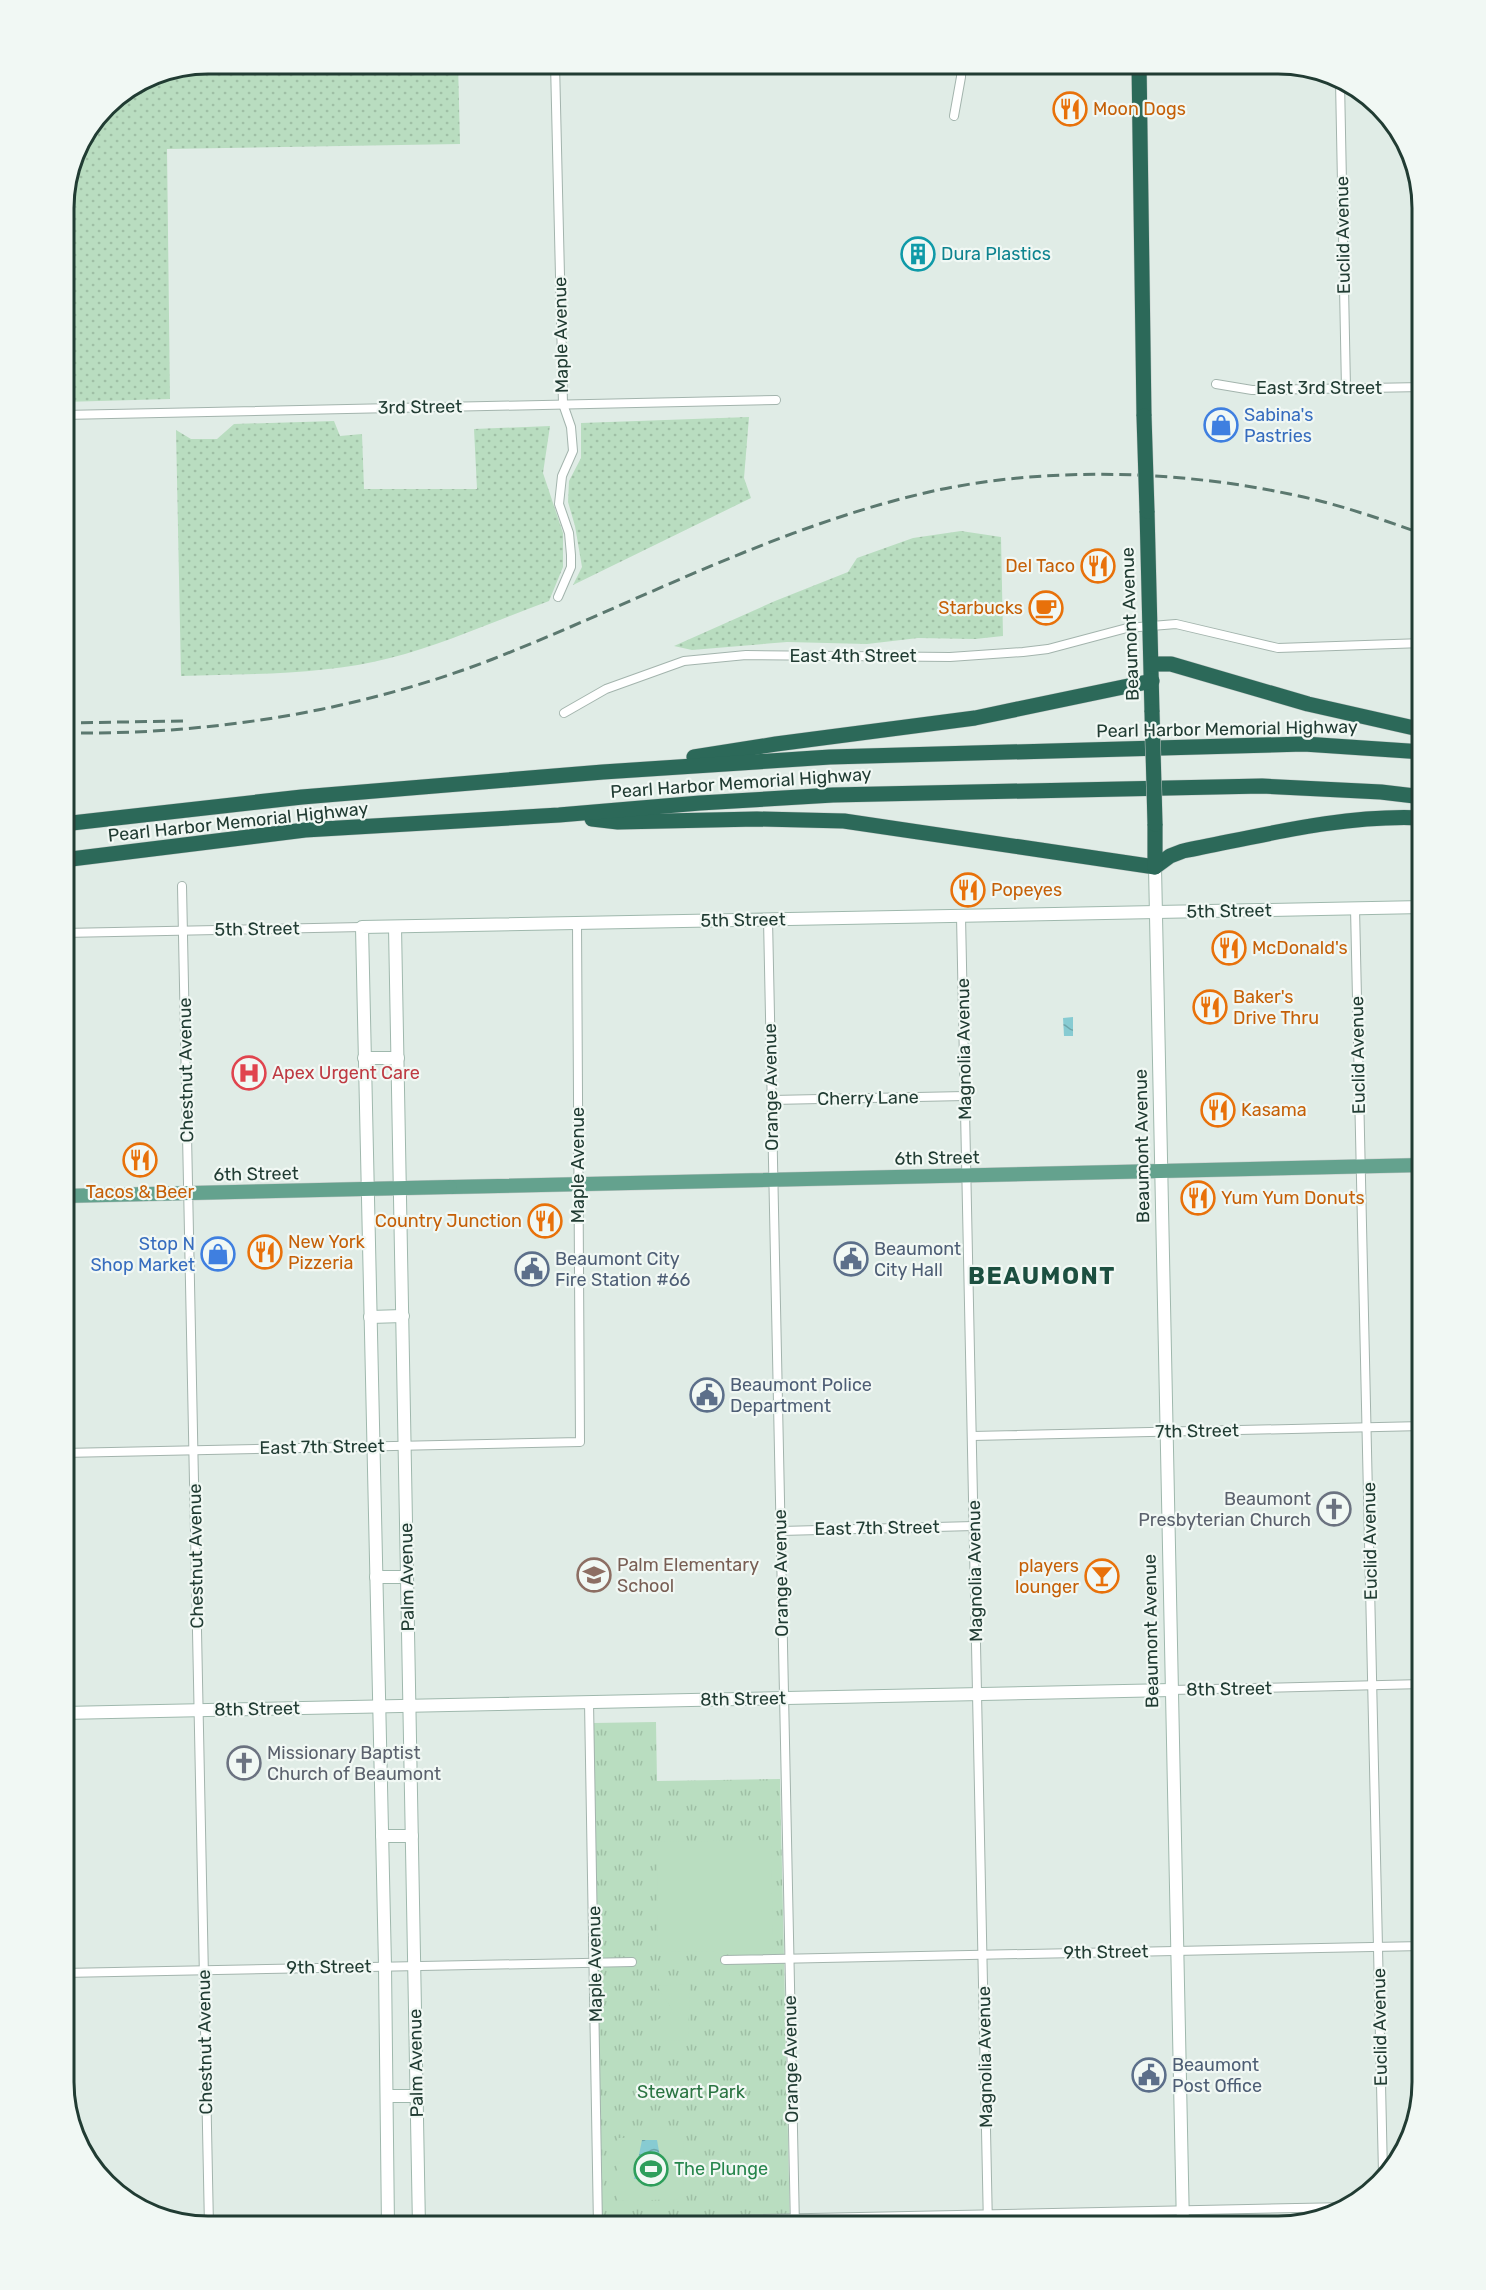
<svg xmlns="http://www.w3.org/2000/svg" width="1486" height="2290" font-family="Rubik,sans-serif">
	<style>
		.grass { fill: url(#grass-dots) }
		.park { fill: url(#park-tufts) }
		.garden { fill: #b9ddc0 }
		.water { fill: url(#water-waves) }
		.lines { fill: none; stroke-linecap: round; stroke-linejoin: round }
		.street-casing { stroke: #a3b4ad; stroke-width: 10 }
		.secondary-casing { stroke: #9fb8ad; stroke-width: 14 }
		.primary-casing { stroke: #c1c8c6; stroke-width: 15 }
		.highway-casing { stroke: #c1c8c6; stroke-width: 16 }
		.street { stroke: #fff; stroke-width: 8 }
		.secondary { stroke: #fff; stroke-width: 12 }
		.primary { stroke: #64a28e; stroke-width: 14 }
		.highway { stroke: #2c6959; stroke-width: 15 }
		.rail { stroke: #5b786f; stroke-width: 3; stroke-dasharray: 12 6; stroke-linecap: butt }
		.highway-bridge-casing { stroke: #c1c8c6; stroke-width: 16; stroke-linecap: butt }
		.highway-bridge { stroke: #2c6959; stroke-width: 15 }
		.labels { text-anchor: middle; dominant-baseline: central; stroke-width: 4.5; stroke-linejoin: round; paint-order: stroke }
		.food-label { font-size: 18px; fill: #c56008; stroke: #f1f8f4; text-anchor: start }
		.street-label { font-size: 18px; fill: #213c33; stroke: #f1f8f4 }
		.culture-label { font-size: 18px; fill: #0d838f; stroke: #f1f8f4; text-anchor: start }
		.shop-label { font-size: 18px; fill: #366cbe; stroke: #f1f8f4; text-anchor: start }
		.health-label { font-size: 18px; fill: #be3a42; stroke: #f1f8f4; text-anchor: start }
		.service-label { font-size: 18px; fill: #4e5e75; stroke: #f1f8f4; text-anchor: start }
		.worship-label { font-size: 18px; fill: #5b616d; stroke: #f1f8f4; text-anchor: end }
		.education-label { font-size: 18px; fill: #785e54; stroke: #f1f8f4; text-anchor: start }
		.park-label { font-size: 18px; fill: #2a7442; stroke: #f1f8f4 }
		.leisure-label { font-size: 18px; fill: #27864d; stroke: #f1f8f4; text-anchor: start }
		.district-label { font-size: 24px; font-weight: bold; letter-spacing: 1.5px; fill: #1c4f40; stroke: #f1f8f4 }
		.rim { fill: none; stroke: #213c33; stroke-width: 3 }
	</style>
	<defs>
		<pattern id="grass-dots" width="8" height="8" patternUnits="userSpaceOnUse" patternTransform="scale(1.5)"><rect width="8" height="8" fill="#b9ddc0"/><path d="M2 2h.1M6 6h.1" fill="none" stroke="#9fbfa5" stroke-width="1.8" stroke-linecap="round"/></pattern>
		<pattern id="park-tufts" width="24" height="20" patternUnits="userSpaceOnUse" patternTransform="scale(1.5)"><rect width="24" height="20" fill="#b9ddc0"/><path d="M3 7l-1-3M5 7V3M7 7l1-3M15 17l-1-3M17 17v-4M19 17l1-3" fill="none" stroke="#9fbfa5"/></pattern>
		<pattern id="water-waves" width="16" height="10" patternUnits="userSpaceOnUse" patternTransform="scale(1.5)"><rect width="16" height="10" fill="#87cbd2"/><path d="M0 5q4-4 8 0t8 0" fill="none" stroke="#6ea6ab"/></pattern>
	</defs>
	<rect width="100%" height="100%" fill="#e0ece6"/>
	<!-- grass -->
	<g class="grass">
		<polygon points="207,63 458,63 460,144 167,149 170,399 63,402 63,198 74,152 106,105 152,74"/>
		<polygon points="749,417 744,478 751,498 573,585 582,567 575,526 568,502 569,481 581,458 581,423"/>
		<path d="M334,421L340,436L362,434L364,489H477L474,429L550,426L543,473L563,533V567L549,601C497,620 444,644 390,658C326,675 247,674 181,676L176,430L191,439H217L234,424Z"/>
		<polygon points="961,531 1001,537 1003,636 975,639 918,638 867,644 787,642 692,650 674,646 775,601 848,572 857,558 913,538"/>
	</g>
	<!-- park -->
	<polygon class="park" points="656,1722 657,1781 780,1779 790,2227 597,2227 593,1723"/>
	<!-- garden -->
	<g class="garden">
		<polygon points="771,1840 773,1950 658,1952 657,1842"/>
		<polygon points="690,1984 688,2040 663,2041 653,2023 672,2010 657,1986"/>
		<polygon points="683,2127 684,2199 618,2201 618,2138 627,2138 627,2128"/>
	</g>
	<!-- water -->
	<g class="water">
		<polygon points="1073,1017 1073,1036 1064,1036 1063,1018"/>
		<polygon points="642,2140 657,2140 664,2179 634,2179"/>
	</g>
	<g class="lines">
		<defs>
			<g id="street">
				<polyline points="555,63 563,404 571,427 573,451 562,476 559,504 569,533 571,555 571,567 558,597"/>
				<polyline points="1340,81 1346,389"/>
				<polyline points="954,116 961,77 961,63"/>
				<polyline points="1216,384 1252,390 1423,387"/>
				<polyline points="63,415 776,400"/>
				<polyline points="564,713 606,689 684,661 746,655 950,657 1023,652 1048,649 1127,628 1176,624 1278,648 1423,643"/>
				<polyline points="182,886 209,2227"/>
				<polyline points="1355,908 1383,2174"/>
				<polyline points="961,916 988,2227"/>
				<polyline points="768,919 795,2227"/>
				<polyline points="63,933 362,927"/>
				<polyline points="772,1100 965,1096"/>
				<polyline points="972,1436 1423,1426"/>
				<polyline points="63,1453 580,1442 577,923"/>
				<polyline points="781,1531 974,1526"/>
				<polyline points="1172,1690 1423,1684"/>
				<polyline points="589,1702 598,2227"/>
				<polyline points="725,1960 1423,1946"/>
				<polyline points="63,1973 632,1962"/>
				<polyline points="370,2227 1349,2207"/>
			</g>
			<g id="secondary">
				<polyline points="1155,867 1183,2227"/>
				<polyline points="395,927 419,2227"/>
				<polyline points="364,1058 398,1058"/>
				<polyline points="370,1317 403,1316"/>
				<polyline points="376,1577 407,1577"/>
				<polyline points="63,1713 1172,1690"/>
				<polyline points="382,1836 412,1836"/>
				<polyline points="387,2096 417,2096"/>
				<polyline points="388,2227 385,1966 362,927 1423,907"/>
			</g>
			<g id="primary">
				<polyline points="452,1187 1423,1165"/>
				<polyline points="63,1196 450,1187"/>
			</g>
			<g id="highway">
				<polyline points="1139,63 1144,416"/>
				<polyline points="1147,511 1152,712"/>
				<polyline points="1152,664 1171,664 1308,704 1423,730"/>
				<polyline points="694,757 776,744 975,718 1152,681"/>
				<path d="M592,819L618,822L757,819L844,821L1155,867L1170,856L1183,851C1261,836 1343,814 1423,818"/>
				<polyline points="63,824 302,797 603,772 830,757 1304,744 1423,752"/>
				<polyline points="1155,824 1155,867"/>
				<polyline points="63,860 305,830 559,815 700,803 833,795 1262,786 1381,792 1423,797"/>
			</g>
		</defs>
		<!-- street casing -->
		<use href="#street" class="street-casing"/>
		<!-- secondary casing -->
		<use href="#secondary" class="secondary-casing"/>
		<!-- primary casing -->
		<use href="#primary" class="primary-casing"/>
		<!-- highway casing -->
		<use href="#highway" class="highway-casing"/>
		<!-- street -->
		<use href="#street" class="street"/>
		<!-- secondary -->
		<use href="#secondary" class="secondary"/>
		<!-- primary -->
		<use href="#primary" class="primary"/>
		<!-- highway -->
		<use href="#highway" class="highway"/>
		<!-- rail -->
		<g class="rail">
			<polyline points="63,723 185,721"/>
			<path d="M63,733C210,735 356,712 493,659C638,602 776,527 929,492C1043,466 1180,470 1294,495C1338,504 1381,519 1423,534"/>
		</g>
		<defs>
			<g id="highway-bridge">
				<polyline points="1144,416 1147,511"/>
				<polyline points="1152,712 1155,824"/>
			</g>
		</defs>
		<!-- highway-bridge casing -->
		<use href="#highway-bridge" class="highway-bridge-casing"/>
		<!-- highway-bridge -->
		<use href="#highway-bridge" class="highway-bridge"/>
	</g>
	<!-- icons -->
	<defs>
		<symbol id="restaurant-ring" viewBox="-11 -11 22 22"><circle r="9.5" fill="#f1f8f4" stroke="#e8710a" stroke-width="1.5"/><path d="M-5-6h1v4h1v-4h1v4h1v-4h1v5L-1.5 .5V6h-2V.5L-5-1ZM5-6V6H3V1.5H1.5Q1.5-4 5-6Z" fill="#e8710a"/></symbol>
		<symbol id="building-ring" viewBox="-11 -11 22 22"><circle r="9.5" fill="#f1f8f4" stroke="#0f9aa8" stroke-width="1.5"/><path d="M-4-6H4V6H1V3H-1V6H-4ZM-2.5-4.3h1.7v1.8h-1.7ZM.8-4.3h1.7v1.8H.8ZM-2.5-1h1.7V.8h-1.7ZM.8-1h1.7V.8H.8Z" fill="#0f9aa8"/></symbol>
		<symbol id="shop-ring" viewBox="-11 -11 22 22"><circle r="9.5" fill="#f1f8f4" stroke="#3f7fe0" stroke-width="1.5"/><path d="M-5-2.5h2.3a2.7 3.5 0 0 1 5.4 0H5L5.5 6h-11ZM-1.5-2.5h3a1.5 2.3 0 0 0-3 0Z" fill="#3f7fe0"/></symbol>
		<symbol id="cafe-ring" viewBox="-11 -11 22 22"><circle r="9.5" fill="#f1f8f4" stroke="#e8710a" stroke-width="1.5"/><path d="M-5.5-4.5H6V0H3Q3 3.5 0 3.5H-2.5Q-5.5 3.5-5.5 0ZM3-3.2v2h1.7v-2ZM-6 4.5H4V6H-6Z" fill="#e8710a"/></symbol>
		<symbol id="hospital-ring" viewBox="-11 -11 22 22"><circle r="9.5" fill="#f1f8f4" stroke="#e0444e" stroke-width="1.5"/><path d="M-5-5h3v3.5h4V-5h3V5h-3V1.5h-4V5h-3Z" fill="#e0444e"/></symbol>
		<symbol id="civic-ring" viewBox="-11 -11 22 22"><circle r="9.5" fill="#f1f8f4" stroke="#5c6f8a" stroke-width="1.5"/><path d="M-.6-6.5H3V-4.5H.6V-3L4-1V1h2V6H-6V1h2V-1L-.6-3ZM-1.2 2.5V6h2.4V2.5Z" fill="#5c6f8a"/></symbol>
		<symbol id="church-ring" viewBox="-11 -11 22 22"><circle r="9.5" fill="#f1f8f4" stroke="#6b7280" stroke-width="1.5"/><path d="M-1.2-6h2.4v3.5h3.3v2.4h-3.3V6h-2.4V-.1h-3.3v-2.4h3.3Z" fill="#6b7280"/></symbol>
		<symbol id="school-ring" viewBox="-11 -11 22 22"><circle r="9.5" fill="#f1f8f4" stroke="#8d6e63" stroke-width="1.5"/><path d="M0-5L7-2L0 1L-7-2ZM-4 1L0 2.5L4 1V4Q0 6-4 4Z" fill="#8d6e63"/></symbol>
		<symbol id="bar-ring" viewBox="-11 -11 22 22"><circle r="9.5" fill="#f1f8f4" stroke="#e8710a" stroke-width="1.5"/><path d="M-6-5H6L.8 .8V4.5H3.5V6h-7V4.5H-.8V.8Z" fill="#e8710a"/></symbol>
		<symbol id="stadium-ring" viewBox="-11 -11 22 22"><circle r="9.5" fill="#f1f8f4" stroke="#2e9e5b" stroke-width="1.5"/><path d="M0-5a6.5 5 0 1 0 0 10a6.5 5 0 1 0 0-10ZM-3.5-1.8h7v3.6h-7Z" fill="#2e9e5b"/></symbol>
	</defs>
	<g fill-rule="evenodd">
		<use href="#restaurant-ring" x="1051" y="90" width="38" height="38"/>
		<use href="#building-ring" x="899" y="235" width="38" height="38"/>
		<use href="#shop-ring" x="1202" y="406" width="38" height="38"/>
		<use href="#restaurant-ring" x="1079" y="547" width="38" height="38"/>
		<use href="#cafe-ring" x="1027" y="589" width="38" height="38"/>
		<use href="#restaurant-ring" x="949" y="871" width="38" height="38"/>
		<use href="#restaurant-ring" x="1210" y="929" width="38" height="38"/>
		<use href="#restaurant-ring" x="1191" y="988" width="38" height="38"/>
		<use href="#hospital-ring" x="230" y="1054" width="38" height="38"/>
		<use href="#restaurant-ring" x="1199" y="1091" width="38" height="38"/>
		<use href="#restaurant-ring" x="121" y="1141" width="38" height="38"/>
		<use href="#restaurant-ring" x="1179" y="1179" width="38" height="38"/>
		<use href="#restaurant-ring" x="526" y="1202" width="38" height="38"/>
		<use href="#restaurant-ring" x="246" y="1233" width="38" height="38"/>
		<use href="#shop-ring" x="199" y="1235" width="38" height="38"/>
		<use href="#civic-ring" x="832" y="1240" width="38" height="38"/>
		<use href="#civic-ring" x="513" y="1250" width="38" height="38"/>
		<use href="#civic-ring" x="688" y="1376" width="38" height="38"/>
		<use href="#church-ring" x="1315" y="1490" width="38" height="38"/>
		<use href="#school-ring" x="575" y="1556" width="38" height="38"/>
		<use href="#bar-ring" x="1083" y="1557" width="38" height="38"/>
		<use href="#church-ring" x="225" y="1744" width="38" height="38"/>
		<use href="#civic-ring" x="1130" y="2056" width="38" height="38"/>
		<use href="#stadium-ring" x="632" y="2150" width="38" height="38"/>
	</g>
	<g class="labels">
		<!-- food labels -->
		<g class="food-label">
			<text x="1093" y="109">Moon Dogs</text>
			<text x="1075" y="566" text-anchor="end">Del Taco</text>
			<text x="1023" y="608" text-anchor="end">Starbucks</text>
			<text x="991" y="890">Popeyes</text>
			<text x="1252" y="948">McDonald's</text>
			<text x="1233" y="997">Baker's<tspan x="1233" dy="21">Drive Thru</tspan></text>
			<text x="1241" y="1110">Kasama</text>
			<text x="140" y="1192" text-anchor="middle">Tacos &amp; Beer</text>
			<text x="1221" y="1198">Yum Yum Donuts</text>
			<text x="522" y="1221" text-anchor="end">Country Junction</text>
			<text x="288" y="1242">New York<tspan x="288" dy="21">Pizzeria</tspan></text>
			<text x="1079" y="1566" text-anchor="end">players<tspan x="1079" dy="21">lounger</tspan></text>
		</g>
		<!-- street labels -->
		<g class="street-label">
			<text transform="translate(1343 235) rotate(-91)">Euclid Avenue</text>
			<text transform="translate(561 335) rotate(-91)">Maple Avenue</text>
			<text x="1319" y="388">East 3rd Street</text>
			<text transform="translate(420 407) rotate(-1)">3rd Street</text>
			<text transform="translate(1130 624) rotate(-92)">Beaumont Avenue</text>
			<text x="853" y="656">East 4th Street</text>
			<text transform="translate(1227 729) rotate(-1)">Pearl Harbor Memorial Highway</text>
			<text transform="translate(741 783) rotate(-4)">Pearl Harbor Memorial Highway</text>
			<text transform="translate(238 822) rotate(-6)">Pearl Harbor Memorial Highway</text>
			<text transform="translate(1229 911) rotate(-1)">5th Street</text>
			<text transform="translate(743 920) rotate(-1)">5th Street</text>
			<text transform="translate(257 929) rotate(-1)">5th Street</text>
			<text transform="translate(964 1049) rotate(-91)">Magnolia Avenue</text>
			<text transform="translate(1358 1055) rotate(-91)">Euclid Avenue</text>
			<text transform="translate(186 1070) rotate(-91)">Chestnut Avenue</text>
			<text transform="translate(771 1087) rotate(-91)">Orange Avenue</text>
			<text transform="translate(868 1098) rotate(-1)">Cherry Lane</text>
			<text transform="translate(1142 1146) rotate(-91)">Beaumont Avenue</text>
			<text transform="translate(937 1158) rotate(-1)">6th Street</text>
			<text transform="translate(578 1165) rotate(-90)">Maple Avenue</text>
			<text transform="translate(256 1174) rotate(-1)">6th Street</text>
			<text transform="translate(1197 1431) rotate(-1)">7th Street</text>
			<text transform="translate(322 1447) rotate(-1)">East 7th Street</text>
			<text transform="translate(877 1528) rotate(-1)">East 7th Street</text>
			<text transform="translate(1370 1541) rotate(-91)">Euclid Avenue</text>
			<text transform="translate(196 1556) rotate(-91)">Chestnut Avenue</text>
			<text transform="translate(975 1571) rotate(-91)">Magnolia Avenue</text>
			<text transform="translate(781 1573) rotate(-91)">Orange Avenue</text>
			<text transform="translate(407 1577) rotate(-91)">Palm Avenue</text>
			<text transform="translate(1151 1631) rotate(-91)">Beaumont Avenue</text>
			<text transform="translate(1229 1689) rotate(-1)">8th Street</text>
			<text transform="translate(743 1699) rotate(-1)">8th Street</text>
			<text transform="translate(257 1709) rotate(-1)">8th Street</text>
			<text transform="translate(1106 1952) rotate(-1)">9th Street</text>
			<text transform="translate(595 1964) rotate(-91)">Maple Avenue</text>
			<text transform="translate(329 1967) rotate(-1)">9th Street</text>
			<text transform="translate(1380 2027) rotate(-91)">Euclid Avenue</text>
			<text transform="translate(205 2042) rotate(-91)">Chestnut Avenue</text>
			<text transform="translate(985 2057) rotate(-91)">Magnolia Avenue</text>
			<text transform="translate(791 2059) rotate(-91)">Orange Avenue</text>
			<text transform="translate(416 2063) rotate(-91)">Palm Avenue</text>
		</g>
		<!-- culture labels -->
		<g class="culture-label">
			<text x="941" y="254">Dura Plastics</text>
		</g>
		<!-- shop labels -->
		<g class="shop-label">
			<text x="1244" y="415">Sabina's<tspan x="1244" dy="21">Pastries</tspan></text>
			<text x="195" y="1244" text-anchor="end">Stop N<tspan x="195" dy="21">Shop Market</tspan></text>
		</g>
		<!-- health labels -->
		<g class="health-label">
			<text x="272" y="1073">Apex Urgent Care</text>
		</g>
		<!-- service labels -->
		<g class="service-label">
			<text x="874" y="1249">Beaumont<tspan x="874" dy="21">City Hall</tspan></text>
			<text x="555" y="1259">Beaumont City<tspan x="555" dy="21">Fire Station #66</tspan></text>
			<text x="730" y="1385">Beaumont Police<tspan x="730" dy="21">Department</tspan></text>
			<text x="1172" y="2065">Beaumont<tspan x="1172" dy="21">Post Office</tspan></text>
		</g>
		<!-- worship labels -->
		<g class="worship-label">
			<text x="1311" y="1499">Beaumont<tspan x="1311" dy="21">Presbyterian Church</tspan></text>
			<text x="267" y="1753" text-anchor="start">Missionary Baptist<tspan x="267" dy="21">Church of Beaumont</tspan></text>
		</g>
		<!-- education labels -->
		<g class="education-label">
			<text x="617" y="1565">Palm Elementary<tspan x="617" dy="21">School</tspan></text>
		</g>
		<!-- park labels -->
		<g class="park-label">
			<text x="691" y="2092">Stewart Park</text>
		</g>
		<!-- leisure labels -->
		<g class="leisure-label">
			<text x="674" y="2169">The Plunge</text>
		</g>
		<!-- district labels -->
		<g class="district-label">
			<text x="1042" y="1276">BEAUMONT</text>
		</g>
	</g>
	<!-- crop -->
	<path d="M0 0H1486V2290H0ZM208 74H1278A134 134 0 0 1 1412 208V2082A134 134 0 0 1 1278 2216H208A134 134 0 0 1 74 2082V208A134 134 0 0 1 208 74Z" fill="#f1f8f4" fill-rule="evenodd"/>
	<path class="rim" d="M208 74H1278A134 134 0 0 1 1412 208V2082A134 134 0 0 1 1278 2216H208A134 134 0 0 1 74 2082V208A134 134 0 0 1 208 74Z"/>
</svg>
